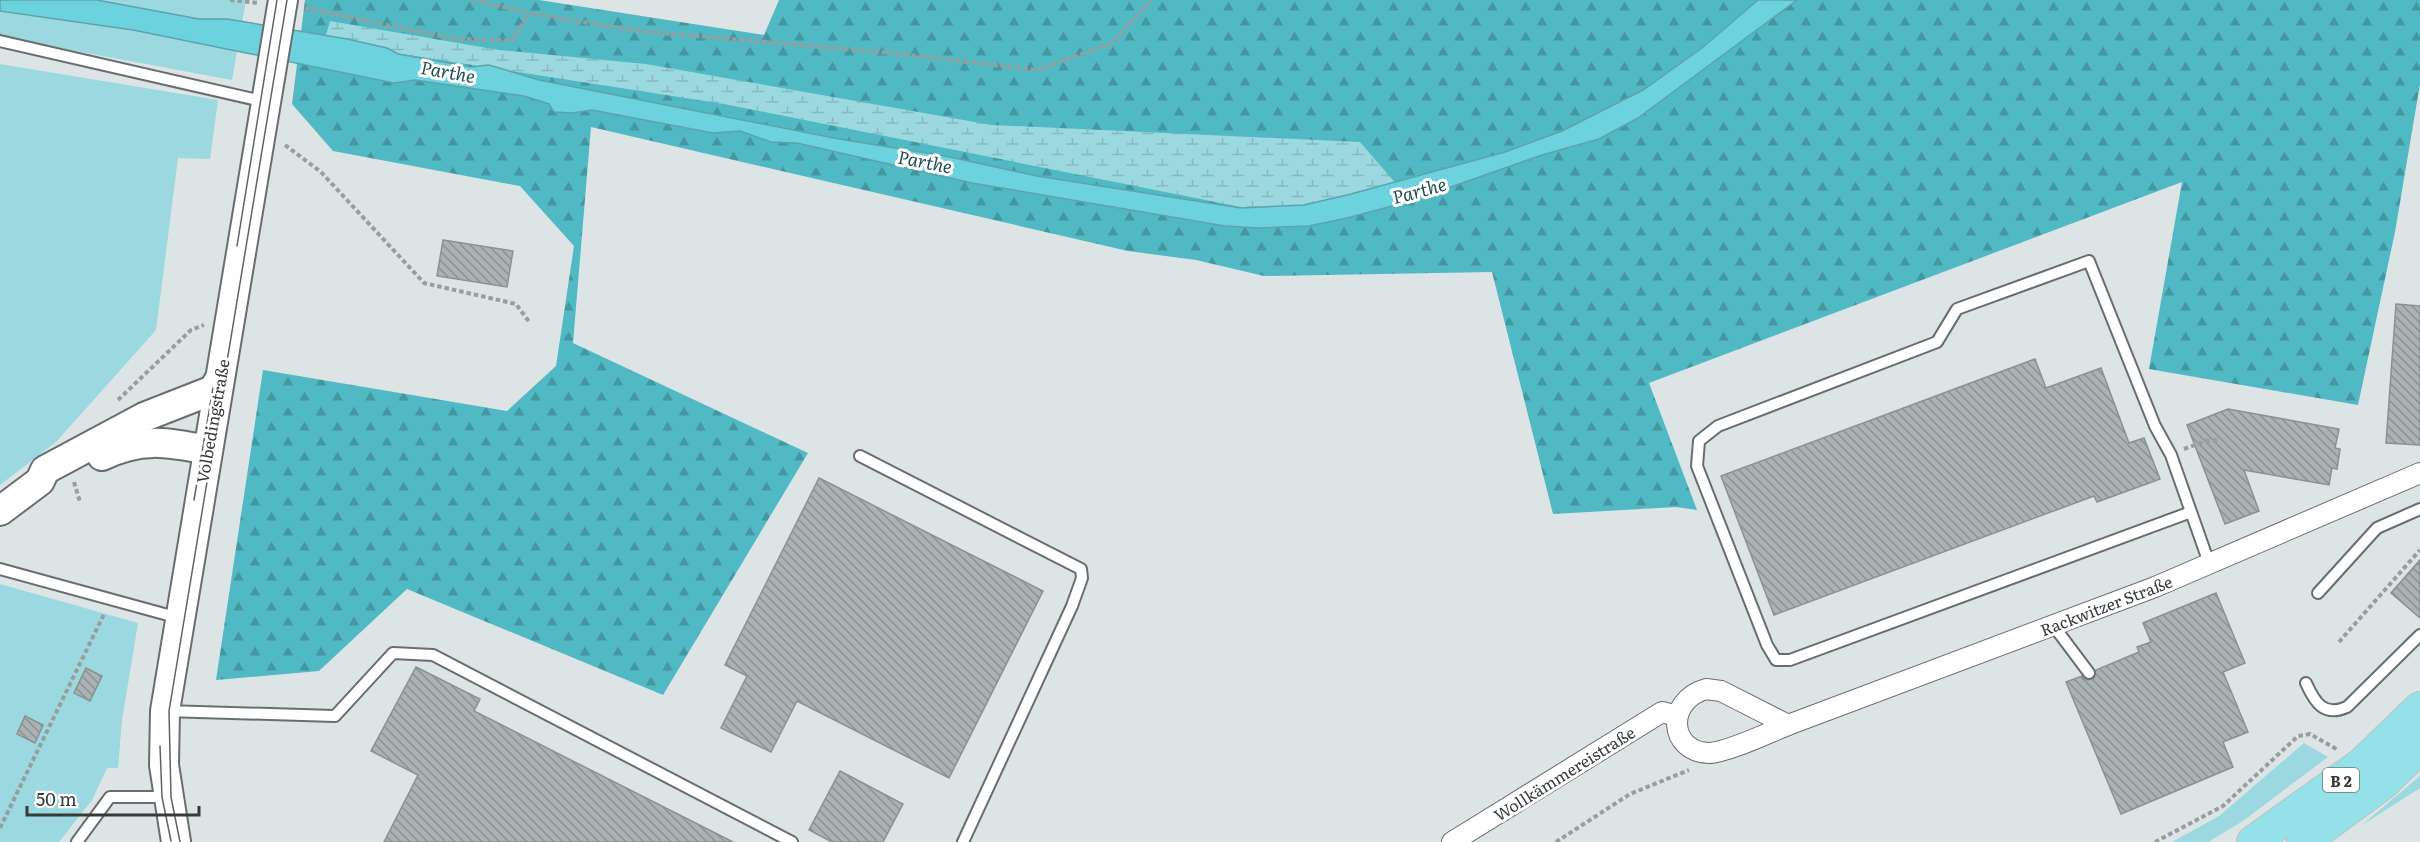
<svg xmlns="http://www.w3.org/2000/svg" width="2420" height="842" font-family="Literata,serif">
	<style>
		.green { fill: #9bd8df }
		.forest { fill: url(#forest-firs) }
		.wetland { fill: url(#wetland-marsh) }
		.water { fill: #6cd2dd; stroke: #5ca4ac; stroke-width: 1.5 }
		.building { fill: url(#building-back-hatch); stroke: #8a9191; stroke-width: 1.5 }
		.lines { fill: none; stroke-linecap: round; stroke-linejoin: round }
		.lane-casing { stroke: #686e6f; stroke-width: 14 }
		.street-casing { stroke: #686e6f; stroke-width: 22 }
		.secondary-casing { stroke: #686e6f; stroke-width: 32 }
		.primary-casing { stroke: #bfc0c0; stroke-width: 34 }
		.path { stroke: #989d9e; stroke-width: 4; stroke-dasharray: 4.5 3; stroke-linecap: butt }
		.lane { stroke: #fff; stroke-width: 10 }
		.street { stroke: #fff; stroke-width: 20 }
		.secondary { stroke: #fff; stroke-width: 28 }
		.primary { stroke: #95e1e9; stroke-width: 32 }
		.tram { stroke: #5f6363; stroke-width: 1.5 }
		.labels { text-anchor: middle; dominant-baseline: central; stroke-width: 6; stroke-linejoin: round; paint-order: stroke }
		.shield { fill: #fff; stroke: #737575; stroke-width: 1.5 }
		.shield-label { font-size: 15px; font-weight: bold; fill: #373a3a }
		.street-label { font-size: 16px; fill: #373a3a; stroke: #fff }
		.water-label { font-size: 18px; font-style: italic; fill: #1e4c51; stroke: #fff }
	</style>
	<defs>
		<pattern id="forest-firs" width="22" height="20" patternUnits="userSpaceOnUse" patternTransform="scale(1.5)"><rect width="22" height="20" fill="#51b9c4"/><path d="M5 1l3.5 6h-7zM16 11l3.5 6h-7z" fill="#4497a0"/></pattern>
		<pattern id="wetland-marsh" width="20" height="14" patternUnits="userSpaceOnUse" patternTransform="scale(1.5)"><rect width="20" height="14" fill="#9bd8df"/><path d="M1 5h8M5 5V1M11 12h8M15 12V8" fill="none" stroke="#86bac0"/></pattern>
		<pattern id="building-back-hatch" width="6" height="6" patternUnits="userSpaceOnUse" patternTransform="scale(1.5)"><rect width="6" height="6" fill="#abb2b3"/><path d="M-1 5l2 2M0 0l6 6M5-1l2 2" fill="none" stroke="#8c9293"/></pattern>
	</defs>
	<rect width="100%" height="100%" fill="#dde4e5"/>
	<!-- green -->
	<g class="green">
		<polygon points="0,0 246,0 232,80 0,37"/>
		<polygon points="0,64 218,100 210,159 178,158 156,330 56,442 0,485"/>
		<polygon points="0,584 138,623 122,720 118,768 107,768 92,800 59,842 0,842"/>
		<polygon points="2304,743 2328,757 2243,821 2208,842 2172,842 2219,816"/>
		<polygon points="2420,776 2420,788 2362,825"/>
	</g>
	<!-- forest -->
	<polygon class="forest" points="305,0 539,0 764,35 779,0 2420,0 2420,84 2395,232 2358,405 2149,369 2182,182 1649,383 1697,510 1676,507 1553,514 1492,272 1264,276 1196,260 1128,251 591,127 573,343 808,453 663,695 407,589 319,671 216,680 263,370 507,411 556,366 574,246 520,186 333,151 292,104"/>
	<!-- wetland -->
	<polygon class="wetland" points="330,21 499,50 646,64 992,125 1360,142 1398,186 1276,214 724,104 324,42"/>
	<!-- water -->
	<polygon class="water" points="0,0 97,0 199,19 227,19 347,39 387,48 398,54 471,67 489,65 539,80 839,139 945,156 1037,176 1241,208 1304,205 1351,194 1505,152 1562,131 1643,90 1702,48 1758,0 1797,0 1638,118 1599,139 1542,155 1411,201 1347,218 1309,226 1257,228 1225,226 972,183 797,143 771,142 740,131 713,133 592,110 572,113 554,112 549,104 524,96 415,80 394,83 133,30 0,11"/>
	<!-- building -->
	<g class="building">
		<polygon points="443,240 513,251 507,287 437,276"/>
		<polygon points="2396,304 2420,306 2420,445 2386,443"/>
		<polygon points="2035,359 2046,388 2101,368 2129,443 2144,438 2160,479 2097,502 2094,496 1774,615 1721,476"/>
		<polygon points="2228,409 2339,429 2335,448 2340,449 2337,469 2332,468 2329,485 2244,470 2259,511 2225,524 2187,425"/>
		<polygon points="819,478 1043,591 949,778 797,701 771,752 721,728 747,676 725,665"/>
		<polygon points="2420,560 2420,618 2391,593"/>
		<polygon points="2216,593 2245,663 2223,672 2248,732 2223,742 2233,767 2121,814 2066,682 2082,676 2087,680 2093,679 2096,670 2139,652 2137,647 2151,642 2143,623"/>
		<polygon points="416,667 480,699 474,711 733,842 384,842 418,775 371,751"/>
		<polygon points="86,668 102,676 90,701 74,693"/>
		<polygon points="25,716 43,725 35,743 17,734"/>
		<polygon points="840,771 903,804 883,842 832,842 809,830"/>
	</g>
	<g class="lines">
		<defs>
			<g id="lane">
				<polyline points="0,41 266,102"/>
				<polyline points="860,456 1081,569 1082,578 1072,606 963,842"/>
				<polyline points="2191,512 1790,660 1776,660 1767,645 1697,466 1699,441 1718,426 1937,342 1957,309 2089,261 2155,426 2171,455 2209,563"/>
				<polyline points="0,569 179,618"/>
				<polyline points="2318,593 2377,528 2420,509"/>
				<polyline points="2053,625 2089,673"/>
				<path d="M2306,683C2315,703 2324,717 2347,707L2420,635"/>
				<polyline points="165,711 335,716 393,653 433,655 792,842"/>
				<polyline points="77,842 110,797 166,797"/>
			</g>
			<g id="street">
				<path d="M1706,689L1721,691L1788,725C1770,732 1726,753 1709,753C1669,752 1665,701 1706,689Z"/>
				<polyline points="1788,725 2155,587 2420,473"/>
				<polyline points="1452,842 1662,712 1677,716"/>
			</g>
			<g id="secondary">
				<path d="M102,456C141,437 166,442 208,450"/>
				<polyline points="0,511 40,481 45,470 144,417 213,390 219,380"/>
				<polyline points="176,842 164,765 165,711 283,0"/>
			</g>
			<g id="primary">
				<polyline points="2253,842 2362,764 2420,708"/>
				<polyline points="2303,842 2382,784 2420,747"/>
			</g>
		</defs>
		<!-- lane casing -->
		<use href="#lane" class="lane-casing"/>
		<!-- street casing -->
		<use href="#street" class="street-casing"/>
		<!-- secondary casing -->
		<use href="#secondary" class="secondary-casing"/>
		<!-- primary casing -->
		<use href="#primary" class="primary-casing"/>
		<!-- path -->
		<g class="path">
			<polyline points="230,0 259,3"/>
			<polyline points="473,0 529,13 638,31 891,53 1038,70 1112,43 1151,0"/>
			<polyline points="305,8 455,39 512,40 529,14"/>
			<polyline points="285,145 321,172 424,283 516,304 530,323"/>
			<polyline points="118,400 191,330 204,325"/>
			<polyline points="2184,449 2206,441 2217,440"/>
			<polyline points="74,482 80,502"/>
			<polyline points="2339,642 2420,550"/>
			<polyline points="0,828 104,614"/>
			<polyline points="1556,842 1630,794 1689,770"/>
			<polyline points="2155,842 2223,806 2298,736 2310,734 2338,750"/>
		</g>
		<!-- lane -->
		<use href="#lane" class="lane"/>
		<!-- street -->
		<use href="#street" class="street"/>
		<!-- secondary -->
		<use href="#secondary" class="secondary"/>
		<!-- primary -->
		<use href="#primary" class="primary"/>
		<!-- tram -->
		<g class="tram">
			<polyline points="237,246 277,0"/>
			<polyline points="194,500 213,388"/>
			<polyline points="160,746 162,797 171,841"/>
			<polyline points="180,842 171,797 169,711 287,0"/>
		</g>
	</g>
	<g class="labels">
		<!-- shield labels -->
		<rect class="shield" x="2323" y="768" width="36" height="24" rx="4.5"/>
		<g class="shield-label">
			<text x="2341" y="780">B 2</text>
		</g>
		<!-- street labels -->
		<g class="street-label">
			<text transform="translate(212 421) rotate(-80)">Volbedingstraße</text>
			<text transform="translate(2106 605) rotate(-21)">Rackwitzer Straße</text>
			<text transform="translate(1564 773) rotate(-32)">Wollkämmereistraße</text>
		</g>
		<!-- water labels -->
		<g class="water-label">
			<text transform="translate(448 71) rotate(10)">Parthe</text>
			<text transform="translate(925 161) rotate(11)">Parthe</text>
			<text transform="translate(1419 190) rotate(-15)">Parthe</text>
		</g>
	</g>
	<!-- scale -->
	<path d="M27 806v9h172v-9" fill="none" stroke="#373a3a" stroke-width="3"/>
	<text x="36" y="806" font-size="18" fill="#373a3a" stroke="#ffffff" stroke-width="4.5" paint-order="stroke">50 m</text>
</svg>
